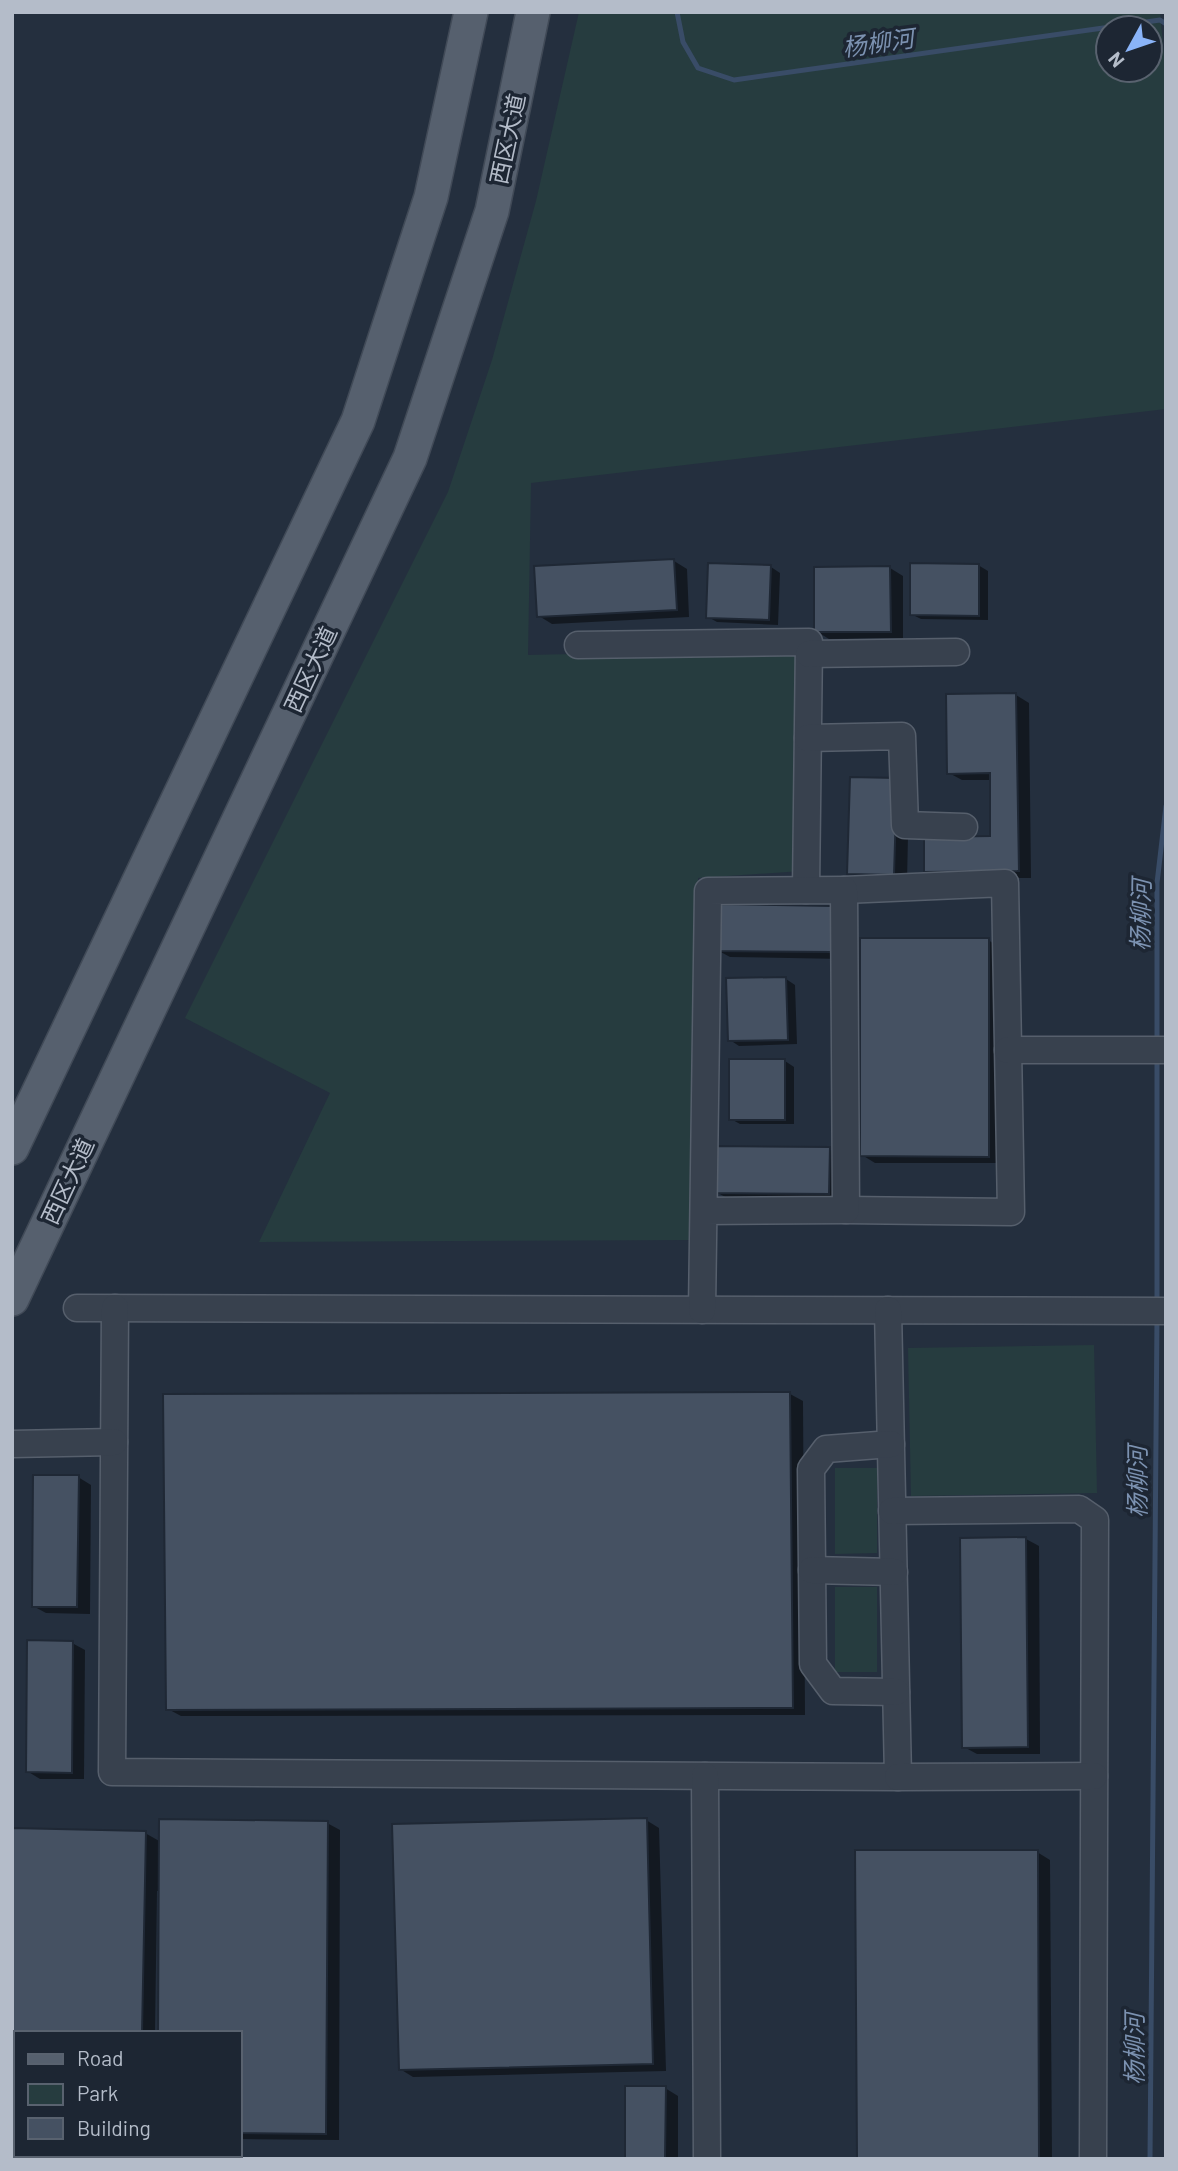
<svg xmlns="http://www.w3.org/2000/svg" width="1178" height="2171" font-family="Barlow,'Noto Sans SC',sans-serif">
	<style>
		.green { fill: #263c3f; fill-rule: evenodd }
		.shadow { fill: #0007 }
		.lines { fill: none; stroke-linecap: round; stroke-linejoin: round }
		.stream { stroke: #394c67; stroke-width: 5 }
		.building { fill: #455162; stroke: #1f2835; stroke-width: 2 }
		.minor-casing { stroke: #565f6c; stroke-width: 29 }
		.major-casing { stroke: #414a57; stroke-width: 36 }
		.minor { stroke: #38414e; stroke-width: 26 }
		.major { stroke: #56606e; stroke-width: 33 }
		.labels { text-anchor: middle; dominant-baseline: central; stroke-width: 7; stroke-linejoin: round; paint-order: stroke }
		.street-label { font-size: 23px; fill: #b4bcc9; stroke: #1d2633 }
		.water-label { font-size: 24px; font-style: italic; fill: #7c92b1; stroke: #1d2633 }
	</style>
	<rect width="100%" height="100%" fill="#242f3e"/>
	<!-- green -->
	<g class="green">
		<path d="M579,12H1160L1166,79V409L531,483L528,655L803,649L802,871L698,878V1240L259,1242L330,1093L185,1018L448,492L492,360L536,201ZM1108,28H1150V70H1108Z"/>
		<polygon points="1094,1345 1097,1493 911,1496 908,1348"/>
		<polygon points="835,1468 877,1468 877,1553 835,1554"/>
		<rect x="835" y="1587" width="42" height="85"/>
	</g>
	<!-- shadow -->
	<g class="shadow">
		<polygon points="674,561 687,569 689,617 552,624 539,616"/>
		<polygon points="978,565 988,571 988,620 921,619 911,614"/>
		<polygon points="771,567 780,573 778,625 717,622 708,617"/>
		<polygon points="890,568 903,576 903,638 829,639 816,631"/>
		<polygon points="1016,695 1029,703 1031,878 939,878 926,871 992,838 991,780 962,780 949,773"/>
		<polygon points="909,788 907,882 862,881 849,873"/>
		<polygon points="830,907 843,959 730,957 717,950"/>
		<polygon points="988,940 1001,948 1001,1163 875,1163 862,1155"/>
		<polygon points="786,979 795,985 797,1044 739,1046 730,1040"/>
		<polygon points="785,1061 794,1067 794,1124 740,1124 731,1119"/>
		<polygon points="829,1149 842,1156 842,1201 729,1199 716,1192"/>
		<polygon points="790,1394 803,1401 805,1715 181,1716 168,1709 165,1395"/>
		<polygon points="78,1477 91,1485 90,1614 46,1613 33,1606"/>
		<polygon points="1026,1539 1039,1546 1040,1754 977,1754 964,1747"/>
		<polygon points="72,1643 85,1650 84,1779 40,1779 27,1771"/>
		<polygon points="646,1820 659,1828 666,2071 413,2077 400,2069"/>
		<polygon points="327,1823 340,1830 339,2140 240,2139 240,2033 161,1891 157,1891 155,2033 16,2033 16,2105 12,2105 12,1830 145,1833 161,1842"/>
		<polygon points="1037,1852 1050,1860 1052,2159 858,2159"/>
		<polygon points="665,2088 678,2096 678,2159 627,2159"/>
	</g>
	<g class="lines">
		<!-- stream -->
		<g class="stream">
			<polyline points="677,12 683,42 698,68 734,80 1160,20 1166,24"/>
			<polyline points="1157,1043 1157,883 1166,806"/>
			<polyline points="1157,1305 1157,1056"/>
			<polyline points="1150,2159 1157,1318"/>
		</g>
	</g>
	<!-- building -->
	<g class="building">
		<polygon points="674,559 677,610 537,617 534,566"/>
		<polygon points="708,563 771,565 769,620 706,618"/>
		<polygon points="910,563 979,564 979,616 910,615"/>
		<polygon points="890,566 891,632 814,632 814,567"/>
		<polygon points="1016,693 1019,871 924,872 924,837 990,836 990,773 947,774 946,694"/>
		<polygon points="850,777 897,778 894,875 847,874"/>
		<polygon points="716,904 831,906 831,952 715,951"/>
		<polygon points="860,938 989,938 989,1157 860,1156"/>
		<polygon points="786,977 788,1040 728,1041 726,978"/>
		<rect x="729" y="1059" width="56" height="61"/>
		<polygon points="714,1146 830,1147 829,1194 714,1193"/>
		<polygon points="790,1392 793,1708 166,1710 163,1394"/>
		<polygon points="33,1475 79,1475 77,1607 32,1607"/>
		<polygon points="1026,1537 1028,1747 962,1748 960,1538"/>
		<polygon points="27,1640 73,1641 72,1773 26,1772"/>
		<polygon points="647,1818 653,2064 399,2070 392,1824"/>
		<polygon points="159,1819 328,1821 326,2134 240,2133 240,2033 158,2033"/>
		<polygon points="12,1828 146,1831 142,2033 16,2033 16,2099 12,2099"/>
		<polygon points="855,1850 1038,1850 1039,2159 857,2159"/>
		<polygon points="625,2086 666,2086 665,2159 625,2159"/>
	</g>
	<g class="lines">
		<defs>
			<g id="minor">
				<polyline points="578,645 809,642 806,890"/>
				<polyline points="809,654 956,652"/>
				<polyline points="808,738 902,736 905,825 964,827"/>
				<polyline points="844,890 1005,883 1011,1212 846,1210"/>
				<polyline points="1008,1050 1166,1050"/>
				<polyline points="77,1308 1166,1311"/>
				<polyline points="115,1308 112,1772 898,1777 888,1310"/>
				<polyline points="702,1310 708,891 844,890 846,1210 704,1211"/>
				<polyline points="12,1444 114,1442"/>
				<polyline points="891,1444 826,1449 811,1469 813,1664 833,1691 896,1692"/>
				<polyline points="892,1511 1079,1509 1095,1520 1093,2159"/>
				<polyline points="812,1570 894,1572"/>
				<polyline points="705,1776 707,2159"/>
				<polyline points="898,1777 1094,1776"/>
			</g>
			<g id="major">
				<polyline points="12,1148 358,421 431,197 471,12"/>
				<polyline points="12,1299 410,458 492,211 533,12"/>
			</g>
		</defs>
		<!-- minor casing -->
		<use href="#minor" class="minor-casing"/>
		<!-- major casing -->
		<use href="#major" class="major-casing"/>
		<!-- minor -->
		<use href="#minor" class="minor"/>
		<!-- major -->
		<use href="#major" class="major"/>
	</g>
	<g class="labels">
		<!-- street labels -->
		<g class="street-label">
			<text transform="translate(507 139) rotate(-78)">西区大道</text>
			<text transform="translate(310 669) rotate(-65)">西区大道</text>
			<text transform="translate(67 1181) rotate(-65)">西区大道</text>
		</g>
		<!-- water labels -->
		<g class="water-label">
			<text transform="translate(878 42) rotate(-8)">杨柳河</text>
			<text transform="translate(1140 915) rotate(-89)">杨柳河</text>
			<text transform="translate(1136 1482) rotate(-90)">杨柳河</text>
			<text transform="translate(1133 2049) rotate(-90)">杨柳河</text>
		</g>
	</g>
	<!-- border -->
	<rect width="1178" height="2171" fill="none" stroke="#b4bcc9" stroke-width="28"/>
	<!-- legend -->
	<rect x="14" y="2031" width="228" height="126" fill="#1d2633" stroke="#59626f" stroke-width="2"/>
	<rect x="28" y="2054" width="35" height="10" fill="#56606e" stroke="#59626f" stroke-width="2"/>
	<text x="77" y="2066" font-size="21" fill="#b4bcc9">Road</text>
	<rect x="28" y="2084" width="35" height="21" fill="#263c3f" stroke="#59626f" stroke-width="2"/>
	<text x="77" y="2101" font-size="21" fill="#b4bcc9">Park</text>
	<rect x="28" y="2118" width="35" height="21" fill="#455162" stroke="#59626f" stroke-width="2"/>
	<text x="77" y="2136" font-size="21" fill="#b4bcc9">Building</text>
	<!-- north arrow -->
	<g transform="translate(1129 49) rotate(230)"><circle r="33" fill="#1d2633" stroke="#59626f" stroke-width="2"/>
	<path d="M0-5L12 26L0 18L-12 26Z" fill="#8ab4f8"/>
	<text y="-10" font-size="19" font-weight="bold" text-anchor="middle" fill="#b4bcc9">N</text>
	</g>
</svg>
